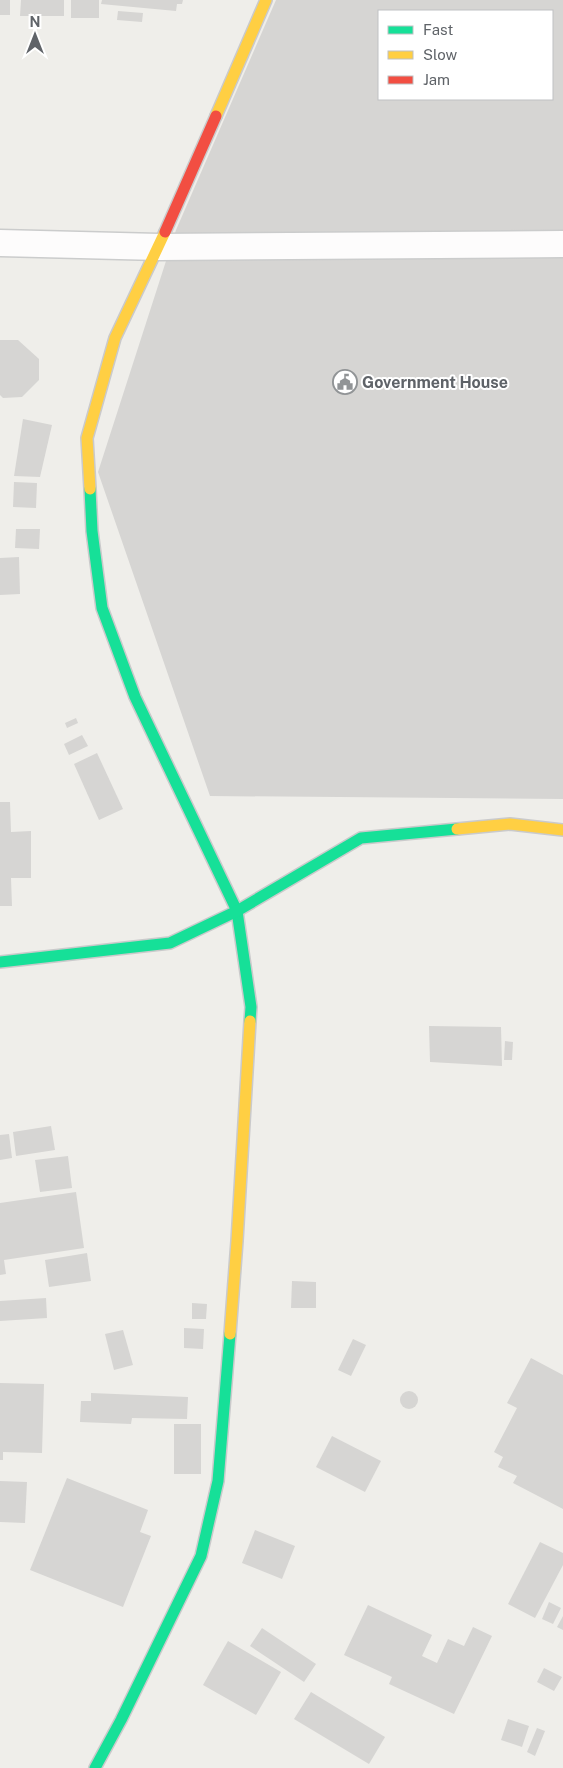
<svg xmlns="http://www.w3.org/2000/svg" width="563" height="1768" font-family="'Public Sans',sans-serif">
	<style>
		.building { fill: #d6d5d3; fill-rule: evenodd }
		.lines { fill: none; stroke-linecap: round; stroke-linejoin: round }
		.street-casing { stroke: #cbcccc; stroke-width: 29 }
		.fast-casing { stroke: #cacacb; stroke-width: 14 }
		.slow-casing { stroke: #cacacb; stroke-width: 14 }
		.jam-casing { stroke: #cacacb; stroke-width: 14 }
		.street { stroke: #fdfcfc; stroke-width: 26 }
		.fast { stroke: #16e098; stroke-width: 11 }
		.slow { stroke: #ffcf43; stroke-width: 11 }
		.jam { stroke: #f24e42; stroke-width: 11 }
		.labels { text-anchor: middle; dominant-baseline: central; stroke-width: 4; stroke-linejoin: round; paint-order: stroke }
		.poi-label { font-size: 16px; font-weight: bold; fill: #5f6368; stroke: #fff; text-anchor: start }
	</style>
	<rect width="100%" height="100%" fill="#efeeea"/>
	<!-- building -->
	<g class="building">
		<rect x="0" y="0" width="10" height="15"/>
		<polygon points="21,0 64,0 64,16 20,16"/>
		<rect x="71" y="0" width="28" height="18"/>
		<polygon points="102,0 183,0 182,4 177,4 176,11 101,4"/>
		<path d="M276,0H563V799L210,796L98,472L176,230ZM379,11H552V99H379Z"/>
		<polygon points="118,11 143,13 142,22 117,20"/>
		<polygon points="0,340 18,340 39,359 39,380 22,397 3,398 0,395"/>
		<polygon points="23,419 52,425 40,477 14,476"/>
		<polygon points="14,482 37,483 36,508 13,507"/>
		<polygon points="16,529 40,529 39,549 15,548"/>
		<polygon points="19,557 20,594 0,595 0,558"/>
		<polygon points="76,718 78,723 67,728 65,723"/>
		<polygon points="82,735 88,746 69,755 64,744"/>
		<polygon points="97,753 123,809 99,820 74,764"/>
		<polygon points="0,802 10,802 11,832 31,831 31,878 11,878 12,906 0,906"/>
		<polygon points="429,1026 501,1027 502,1066 430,1062"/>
		<polygon points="505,1041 513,1042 512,1060 504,1060"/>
		<polygon points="51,1126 55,1150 16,1156 13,1132"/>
		<polygon points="9,1134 12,1158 0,1160 0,1135"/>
		<polygon points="68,1156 72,1188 40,1192 35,1160"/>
		<polygon points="76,1192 84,1248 4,1260 6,1274 0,1275 0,1203"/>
		<polygon points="87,1253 91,1281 49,1287 45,1260"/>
		<polygon points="292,1281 316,1282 316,1308 291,1308"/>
		<polygon points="46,1298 47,1318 0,1321 0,1301"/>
		<polygon points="192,1303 207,1304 206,1319 192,1319"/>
		<polygon points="184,1328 204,1329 203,1349 184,1348"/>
		<polygon points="123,1330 133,1365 114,1370 105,1334"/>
		<polygon points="353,1339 366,1345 351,1376 338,1370"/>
		<polygon points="531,1358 563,1375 563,1509 513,1483 517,1476 498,1467 503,1457 494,1452 517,1408 507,1403"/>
		<polygon points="0,1383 44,1384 42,1453 3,1452 3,1460 0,1460"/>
		<circle cx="409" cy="1400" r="9"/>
		<polygon points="91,1393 188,1397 187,1419 132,1418 131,1424 80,1422 81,1401 91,1401"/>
		<rect x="174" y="1424" width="27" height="50"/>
		<polygon points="332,1436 381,1461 365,1492 316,1467"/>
		<polygon points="67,1478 148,1510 140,1532 151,1536 123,1607 30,1570"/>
		<polygon points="0,1481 27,1482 25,1523 0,1522"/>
		<polygon points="255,1530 295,1546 282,1579 242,1563"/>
		<polygon points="540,1542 563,1553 563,1565 535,1618 508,1604"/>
		<polygon points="549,1602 561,1608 553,1624 542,1619"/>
		<polygon points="368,1605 432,1635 422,1656 437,1663 448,1639 464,1646 473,1627 492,1636 454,1714 389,1684 392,1677 344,1655"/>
		<polygon points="563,1616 563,1630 557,1627"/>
		<polygon points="262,1628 316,1664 304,1682 250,1646"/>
		<polygon points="228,1641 281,1672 256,1715 203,1685"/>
		<polygon points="544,1668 562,1677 554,1691 537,1682"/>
		<polygon points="311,1692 385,1737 369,1764 294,1719"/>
		<polygon points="508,1719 529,1726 522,1747 501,1740"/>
		<polygon points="537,1728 545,1731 535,1756 527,1752"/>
	</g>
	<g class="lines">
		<defs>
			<polyline id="street" points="0,243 159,247 563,244"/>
			<g id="fast">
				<polyline points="90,489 92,531 102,608 135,697 237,911 251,1007 250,1021"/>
				<polyline points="0,962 170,943 237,911 361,838 457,829"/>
				<polyline points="95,1768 121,1720 201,1556 218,1481 230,1334"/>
			</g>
			<g id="slow">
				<polyline points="216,116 266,0"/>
				<polyline points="90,489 87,438 115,338 165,232"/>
				<polyline points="457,829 510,824 563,830"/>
				<polyline points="230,1334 237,1241 250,1021"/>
			</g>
			<polyline id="jam" points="165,232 216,116"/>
		</defs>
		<!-- street casing -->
		<use href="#street" class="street-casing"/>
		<!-- fast casing -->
		<use href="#fast" class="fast-casing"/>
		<!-- slow casing -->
		<use href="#slow" class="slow-casing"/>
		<!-- jam casing -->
		<use href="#jam" class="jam-casing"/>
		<!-- street -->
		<use href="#street" class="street"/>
		<!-- fast -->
		<use href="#fast" class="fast"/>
		<!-- slow -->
		<use href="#slow" class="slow"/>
		<!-- jam -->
		<use href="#jam" class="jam"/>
	</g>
	<!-- icons -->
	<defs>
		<symbol id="civic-ring" viewBox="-11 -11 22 22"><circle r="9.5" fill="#fff" stroke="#919496" stroke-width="1.5"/><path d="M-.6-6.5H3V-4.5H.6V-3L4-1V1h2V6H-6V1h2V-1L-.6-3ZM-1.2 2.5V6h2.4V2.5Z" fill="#919496"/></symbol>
	</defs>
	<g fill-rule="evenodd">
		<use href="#civic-ring" x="331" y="368" width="28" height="28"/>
	</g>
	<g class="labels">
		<!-- poi labels -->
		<g class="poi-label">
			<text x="362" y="382">Government House</text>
		</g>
	</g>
	<!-- legend -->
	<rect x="378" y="10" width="175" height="90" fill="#ffffff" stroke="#bfc1c3"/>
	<rect x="388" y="26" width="25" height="8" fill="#16e098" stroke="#bfc1c3"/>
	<text x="423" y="35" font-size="15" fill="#5f6368">Fast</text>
	<rect x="388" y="51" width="25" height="8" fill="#ffcf43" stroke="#bfc1c3"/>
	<text x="423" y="60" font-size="15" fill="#5f6368">Slow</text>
	<rect x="388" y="76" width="25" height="8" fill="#f24e42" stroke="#bfc1c3"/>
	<text x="423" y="85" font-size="15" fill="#5f6368">Jam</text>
	<!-- north arrow -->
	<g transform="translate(35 35)" stroke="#ffffff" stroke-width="4" paint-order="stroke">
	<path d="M0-4L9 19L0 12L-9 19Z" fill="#5f6368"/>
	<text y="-8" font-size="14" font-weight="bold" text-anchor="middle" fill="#5f6368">N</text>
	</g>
</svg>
